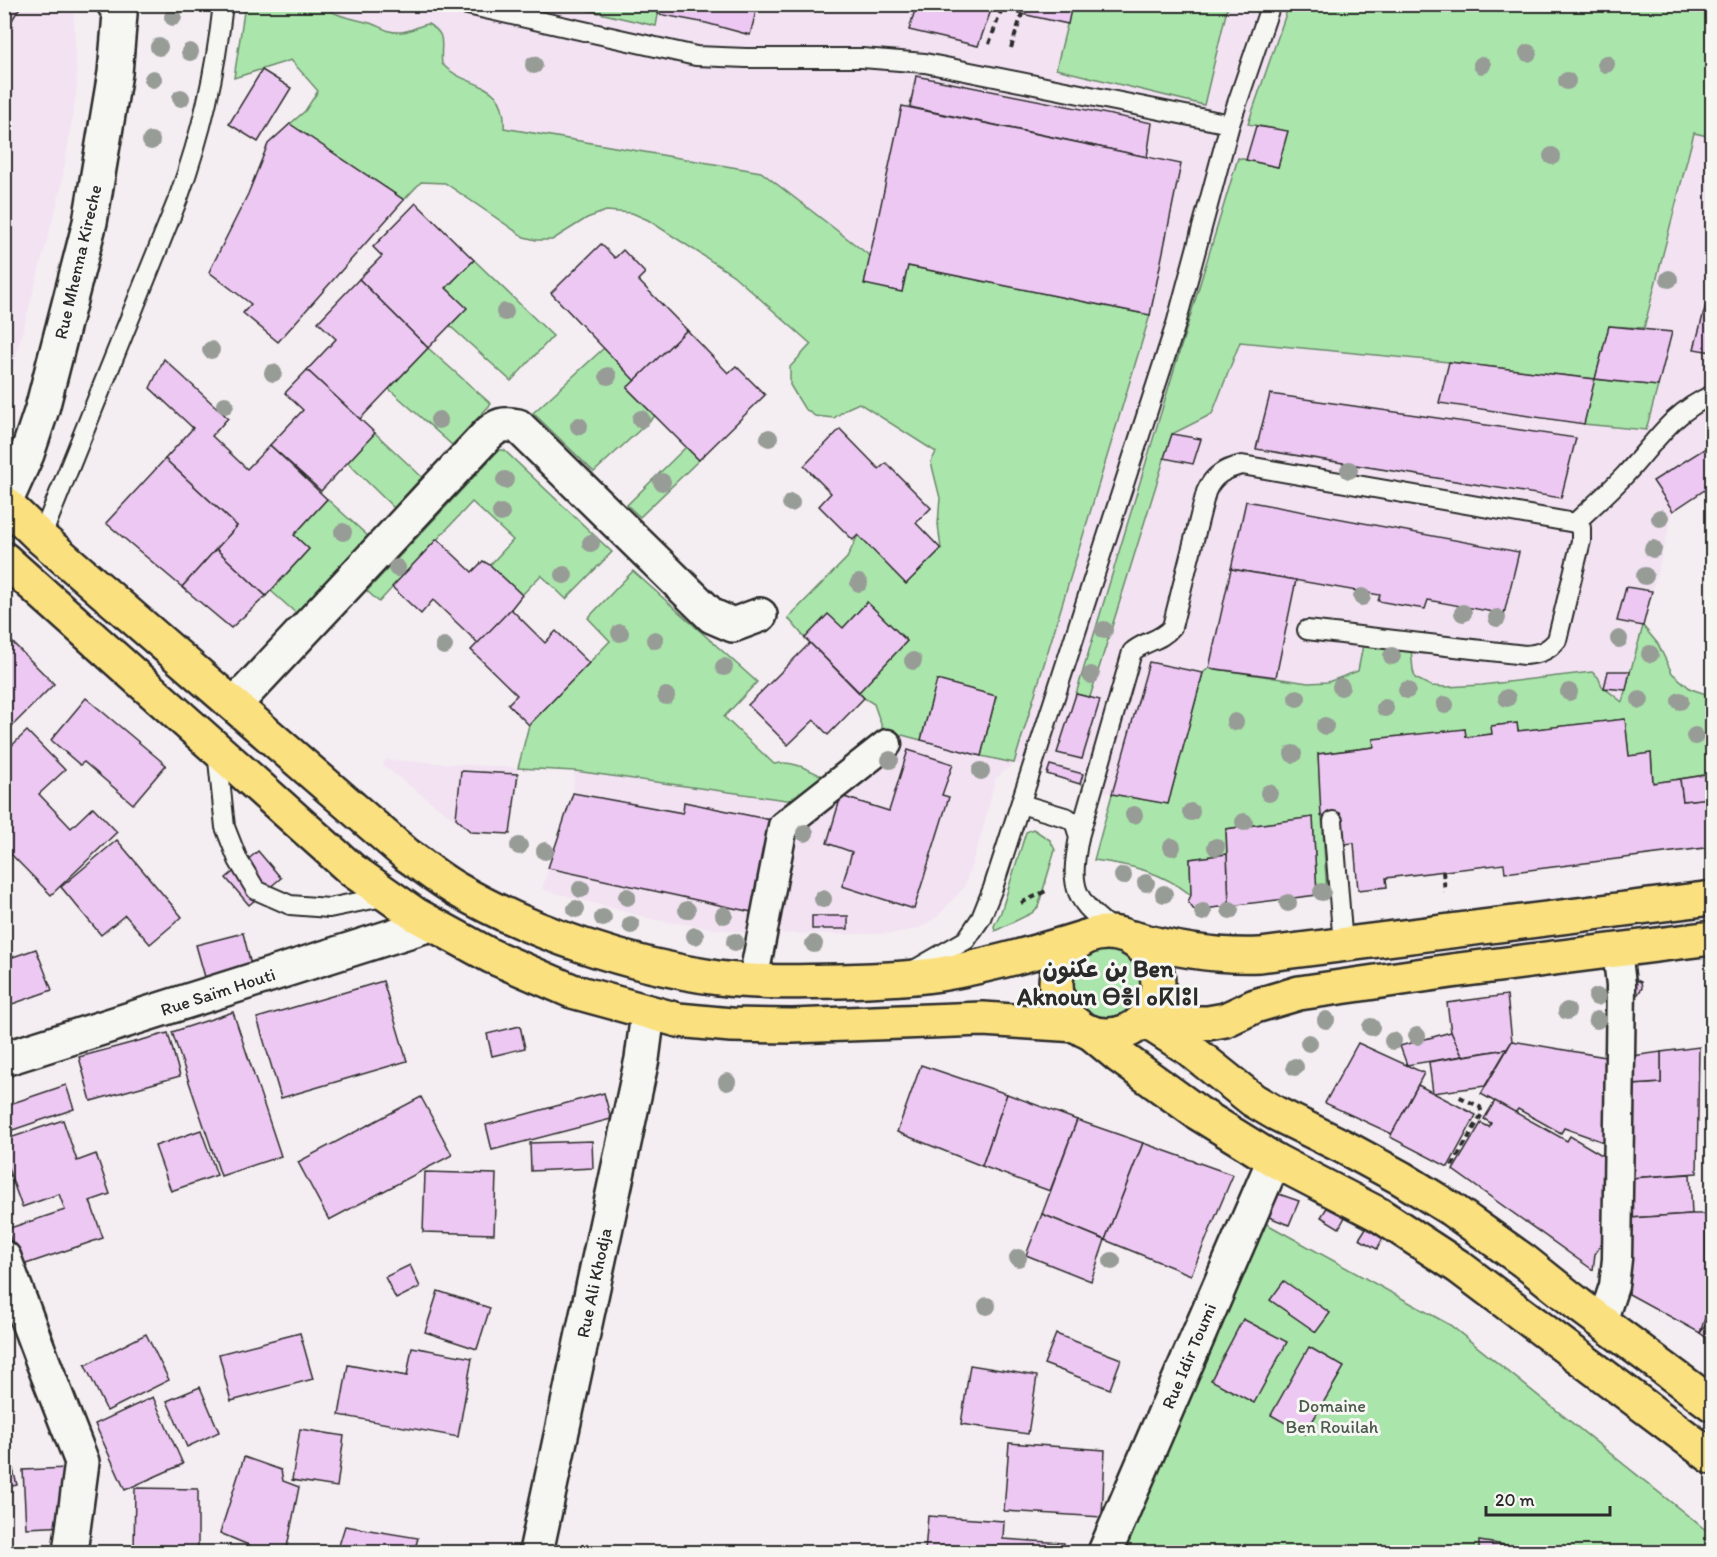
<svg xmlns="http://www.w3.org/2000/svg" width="1717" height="1557" font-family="Itim,'Playpen Sans Arabic','Noto Sans Tifinagh',sans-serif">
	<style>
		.built { fill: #f2e2f2 }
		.green { fill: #aae5ab; stroke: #6a886b; stroke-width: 1.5 }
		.building { fill: #edc8f3; stroke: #2b2b2b; stroke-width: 1.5 }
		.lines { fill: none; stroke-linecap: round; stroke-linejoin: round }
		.service-casing { stroke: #2b2b2b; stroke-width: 22 }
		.pedestrian-casing { stroke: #2b2b2b; stroke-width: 33 }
		.minor-casing { stroke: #2b2b2b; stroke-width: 38 }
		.primary-casing { stroke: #2b2b2b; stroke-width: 38 }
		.path { stroke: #2b2b2b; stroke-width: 4; stroke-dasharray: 6 4.5; stroke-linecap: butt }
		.service { stroke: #f6f6f2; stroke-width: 18 }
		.pedestrian { stroke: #f6f6f2; stroke-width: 28 }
		.minor { stroke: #f6f6f2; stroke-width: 33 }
		.primary { stroke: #fbe080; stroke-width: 33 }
		.tree { fill: #979c96 }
		.labels { text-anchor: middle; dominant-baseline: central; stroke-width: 6; stroke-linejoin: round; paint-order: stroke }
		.street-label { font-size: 18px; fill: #2b2b2b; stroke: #f6f6f2 }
		.park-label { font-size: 18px; fill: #4b5a4b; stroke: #f6f6f2 }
		.district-label { font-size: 24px; font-weight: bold; fill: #2b2b2b; stroke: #f6f6f2 }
	</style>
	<rect width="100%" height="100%" fill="#f4edf2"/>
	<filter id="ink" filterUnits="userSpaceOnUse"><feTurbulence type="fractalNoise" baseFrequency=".0167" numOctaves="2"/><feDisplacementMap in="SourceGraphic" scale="12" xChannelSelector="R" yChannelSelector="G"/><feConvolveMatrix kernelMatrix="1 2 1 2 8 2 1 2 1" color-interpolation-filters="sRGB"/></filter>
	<g filter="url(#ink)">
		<!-- built -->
		<g class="built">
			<polygon points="305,4 1712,5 1712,485 1673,512 1623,703 1712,774 1653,783 1651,753 1629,756 1625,719 1518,731 1517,723 1492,726 1466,737 1465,729 1374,747 1318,754 1327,894 1317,895 1313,817 1226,829 1227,854 1190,859 1191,895 1178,885 1157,873 1142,869 1094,860 1112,794 1080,784 1083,774 1050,765 1047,774 1014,763 995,779 982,832 964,887 937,917 919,928 898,933 853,934 747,933 656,920 542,889 573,793 575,771 794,801 883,730 1014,763 908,266 902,292 761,172 325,99 291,60"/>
			<polygon points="5,5 73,5 77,87 60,192 5,395"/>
			<polygon points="386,760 518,768 510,834 471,832 383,765"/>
		</g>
		<!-- green -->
		<g class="green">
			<path d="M245,5H322C336,17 352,18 370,23C382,27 387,33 401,32C411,32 419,25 428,24C449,35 439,45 442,64C467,90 507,78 504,128L761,172L870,256L901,291L908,266L1150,315L1014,763L981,756L996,696L937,681L921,740L883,730L874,704L864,698L859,692L907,641L867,602L843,628L805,638L788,618L847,558L858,535L906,584L941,549L938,524L940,498L931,462L936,452L859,403L848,408L834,418L815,416L804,408L790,385V367L811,344L733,275L648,220L632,213L606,211L587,218L552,240H536L524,237L445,183L421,182L404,200L290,124L305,111L318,91L291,60L234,78Z"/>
			<polygon points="565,5 660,4 660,5 656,26"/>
			<polygon points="1072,5 1228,5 1204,105 1056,69"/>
			<polygon points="1289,5 1712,5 1712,137 1694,133 1644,328 1609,326 1595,379 1658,386 1646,430 1584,424 1594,379 1449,362 1240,342 1212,414 1172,434 1090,697 1076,694 1238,158 1278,167 1287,131 1248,124"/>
			<polygon points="474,260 553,336 511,381 450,326 466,308 446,288"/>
			<polygon points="428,348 491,404 452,445 389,389"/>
			<polygon points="604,348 635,381 627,388 655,416 594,472 533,413"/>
			<polygon points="375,433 422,477 394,508 347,462"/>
			<polygon points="686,447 699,460 640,517 627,505"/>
			<polygon points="499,450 504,450 612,552 566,599 541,575 522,595 490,565 513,540 472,502 379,602 367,591"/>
			<polygon points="327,499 368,536 297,614 271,591 309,549 294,535"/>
			<path d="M633,571L757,682L724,717L774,764C793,760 807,769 824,777L794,801L575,771L518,768L529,725L610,641L588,618Z"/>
			<path d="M1643,626L1658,644L1672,673L1691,689L1712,696V774L1653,783L1651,753L1629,756L1625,719L1518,731L1517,723L1492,726V734L1466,737L1465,729L1374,747L1318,754L1327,894L1317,895L1313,817L1226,829L1227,854L1190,859L1191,895C1162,872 1131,865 1094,860L1112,794L1168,804L1203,673L1209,668L1308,683L1328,682L1358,671L1363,645L1411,649L1413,670L1415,678L1431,686L1446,687L1482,685L1592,672L1598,677L1602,686L1622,702Z"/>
			<polygon points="1033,829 1050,840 1055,850 1038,907 1032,913 995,931 994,926 1001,912 1026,832"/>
			<circle cx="1106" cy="983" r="34"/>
			<polygon points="1265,1223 1450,1325 1712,1535 1712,1552 1124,1552"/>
		</g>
		<!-- building -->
		<g class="building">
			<polygon points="4,4 22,4 4,33"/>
			<polygon points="660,4 758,4 750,35 706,23 658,14"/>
			<polygon points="905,4 1072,4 1068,24 1022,14 993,5 978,46 909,30 915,10 904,7"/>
			<polygon points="262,70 291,88 258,142 229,124"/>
			<polygon points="916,76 1152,123 1147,157 910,107"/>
			<polygon points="902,106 1181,164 1150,315 908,266 902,292 864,284"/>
			<polygon points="290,124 404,200 278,342 243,313 251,304 209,272 248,194 268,144"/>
			<polygon points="1256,126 1288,131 1278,167 1246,160"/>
			<polygon points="416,203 474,260 446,288 467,308 428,348 359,279 382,256 373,247"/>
			<polygon points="601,244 615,258 623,250 645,273 638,280 687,330 635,381 551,293"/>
			<polygon points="359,279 428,348 360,419 307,370 336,339 318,322"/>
			<polygon points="1712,282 1712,352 1694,349"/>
			<polygon points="1609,326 1672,332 1658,386 1595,379"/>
			<polygon points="687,330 728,373 736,366 765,395 699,460 627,388"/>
			<polygon points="164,359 228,418 212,436 247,469 270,445 327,499 294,535 309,549 266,596 216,549 237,526 165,459 193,428 150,388"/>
			<polygon points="1449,362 1595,379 1584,424 1439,403"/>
			<polygon points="307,370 375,433 321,491 270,445 303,410 285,393"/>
			<polygon points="1270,394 1576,438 1561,498 1256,449"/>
			<polygon points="840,429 879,469 886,463 931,508 916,523 941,549 906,584 858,535 853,540 819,506 831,493 804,466"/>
			<polygon points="1172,434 1201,439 1193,464 1164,458"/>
			<polygon points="1712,444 1712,485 1673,511 1653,481"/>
			<polygon points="165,459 237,526 182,587 106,523"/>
			<polygon points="1246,501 1519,552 1504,614 1428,600 1425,609 1400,605 1378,601 1380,595 1231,569"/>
			<polygon points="437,539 472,572 483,561 490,565 522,595 511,609 479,644 433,600 421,614 392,587"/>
			<polygon points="216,549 266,596 231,628 182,587"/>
			<polygon points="1231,569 1296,580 1276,677 1209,668"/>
			<polygon points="1626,587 1652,591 1643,626 1617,621"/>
			<polygon points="867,602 907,641 859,692 805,638 828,614 843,628"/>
			<polygon points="511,609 545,643 556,631 589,663 529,725 508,704 517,695 471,650"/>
			<polygon points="4,634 54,684 4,734"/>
			<polygon points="810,643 864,698 828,735 814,720 788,745 748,705"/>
			<polygon points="1149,662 1203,673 1168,804 1112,794"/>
			<polygon points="1608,671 1630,671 1626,690 1604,688"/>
			<polygon points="937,680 996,696 981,756 921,740"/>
			<polygon points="1076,694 1100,700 1082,759 1057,753"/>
			<polygon points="86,698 166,765 133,804 84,762 80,765 51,740"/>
			<polygon points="1625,719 1629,756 1651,753 1653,783 1680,779 1683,801 1708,798 1712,847 1505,873 1504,864 1386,878 1387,887 1358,890 1354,843 1344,844 1340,813 1321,816 1318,754 1374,747 1373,739 1465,729 1466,737 1492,734 1491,726 1517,723 1518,731"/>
			<polygon points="27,731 65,770 39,794 71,828 93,807 117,832 51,895 4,847 4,753"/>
			<polygon points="908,750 953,764 942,795 949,797 914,909 842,886 852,852 827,843 841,796 889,811"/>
			<polygon points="1050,765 1083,774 1080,784 1047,774"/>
			<polygon points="461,771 518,774 510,834 471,832 456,818"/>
			<polygon points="1712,774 1712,822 1710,822 1708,798 1683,801 1680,779"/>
			<polygon points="573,793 683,813 684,802 771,820 752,912 548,868"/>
			<polygon points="1313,817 1317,895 1229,906 1226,829"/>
			<polygon points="117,840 182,917 150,944 125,915 101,935 61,887"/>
			<polygon points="258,851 281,878 249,905 226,878"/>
			<polygon points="1227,854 1229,906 1194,910 1188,902 1191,895 1190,859"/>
			<rect x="812" y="916" width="36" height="13"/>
			<polygon points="243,933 251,965 205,977 196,945"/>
			<polygon points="36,949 52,990 4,1007 4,960"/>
			<polygon points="1632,978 1641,982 1642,988 1638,994 1633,995"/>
			<polygon points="383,981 407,1061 281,1098 257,1018"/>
			<polygon points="1507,995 1512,1041 1507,1049 1462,1056 1451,1032 1447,1003"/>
			<polygon points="233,1012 281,1156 221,1176 172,1032"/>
			<polygon points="520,1026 525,1048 492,1056 487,1034"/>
			<polygon points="1451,1032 1462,1056 1407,1065 1400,1046"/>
			<polygon points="168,1033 180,1076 91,1101 79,1057"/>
			<polygon points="1512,1041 1611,1058 1609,1144 1564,1128 1561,1133 1518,1109 1515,1113 1481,1094"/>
			<polygon points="1358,1043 1424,1073 1392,1134 1325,1103"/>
			<polygon points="1699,1047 1697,1173 1631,1178 1631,1085 1661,1083 1661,1052"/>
			<polygon points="1507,1049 1485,1086 1433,1093 1429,1062"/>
			<polygon points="1661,1052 1661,1083 1631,1085 1632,1056"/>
			<polygon points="921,1065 1007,1094 982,1166 897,1132"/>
			<polygon points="66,1085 74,1109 4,1133 4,1106"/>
			<polygon points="1418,1085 1476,1115 1448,1167 1390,1137"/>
			<polygon points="604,1093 611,1119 492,1150 486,1125"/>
			<polygon points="1007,1094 1077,1120 1050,1191 982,1166"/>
			<polygon points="421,1097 452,1155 329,1220 298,1162"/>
			<polygon points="1495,1101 1567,1141 1570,1136 1607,1158 1606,1238 1595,1254 1593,1270 1453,1170 1481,1123 1489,1127 1491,1123 1484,1119"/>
			<polygon points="63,1120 77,1161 96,1154 110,1194 90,1201 103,1238 20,1266 7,1229 65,1210 59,1194 22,1207 4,1157 4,1140"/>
			<polygon points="1077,1120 1143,1143 1105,1240 1042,1214"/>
			<polygon points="201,1130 217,1175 171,1191 155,1146"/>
			<polygon points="592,1141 593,1168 531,1171 530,1143"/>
			<polygon points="1143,1143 1233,1175 1191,1275 1105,1240"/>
			<polygon points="425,1172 496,1174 494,1234 423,1232"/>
			<polygon points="1690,1174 1692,1214 1630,1218 1631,1178"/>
			<polygon points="1273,1192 1299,1201 1289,1225 1264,1215"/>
			<polygon points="1328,1206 1345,1217 1339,1228 1321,1217"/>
			<polygon points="1042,1214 1105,1240 1091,1281 1026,1255"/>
			<polygon points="1692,1214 1706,1214 1706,1315 1700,1333 1629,1294 1630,1218"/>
			<polygon points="1366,1228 1383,1238 1377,1249 1359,1239"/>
			<polygon points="410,1265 420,1287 396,1299 385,1277"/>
			<polygon points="1284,1281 1330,1313 1316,1332 1270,1300"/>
			<polygon points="438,1291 490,1308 477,1349 425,1332"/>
			<polygon points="1712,1316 1712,1342 1700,1333"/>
			<polygon points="1243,1319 1287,1342 1254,1403 1211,1380"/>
			<polygon points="300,1333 313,1379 231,1401 219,1354"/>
			<polygon points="146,1334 169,1380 107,1411 85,1365"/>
			<polygon points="1056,1334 1121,1359 1110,1389 1044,1364"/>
			<polygon points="412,1347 472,1358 458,1437 339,1415 348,1365 407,1376"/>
			<polygon points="1309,1347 1344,1367 1305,1434 1271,1415"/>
			<polygon points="970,1365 1037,1376 1028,1434 961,1424"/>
			<polygon points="200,1387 219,1432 187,1447 167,1401"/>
			<polygon points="153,1397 183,1464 125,1490 95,1424"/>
			<polygon points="300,1429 344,1436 337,1487 292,1480"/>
			<polygon points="4,1435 17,1485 4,1488"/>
			<polygon points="1009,1443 1105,1450 1102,1517 1004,1511"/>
			<polygon points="244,1457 281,1470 283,1481 299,1487 286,1552 265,1552 220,1533"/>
			<polygon points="67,1468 70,1526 26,1528 23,1470"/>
			<polygon points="135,1488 198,1489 198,1552 134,1552"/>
			<polygon points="928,1516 1004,1521 1003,1539 1064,1543 1063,1552 925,1552"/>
			<polygon points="345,1526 418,1538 414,1552 337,1552"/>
			<polygon points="1479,1541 1550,1552 1479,1552"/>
		</g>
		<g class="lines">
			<defs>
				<g id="service">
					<polyline points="463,4 696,56 746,58 862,58 925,63 1230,124"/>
					<path d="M1575,523C1592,507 1609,492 1625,475C1655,443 1670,414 1712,395"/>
					<path d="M41,538L178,199C202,132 215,76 223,4"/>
					<polyline points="217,751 225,827 238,860 256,890 290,905 329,908 388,896"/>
					<polyline points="1021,804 1068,818 1075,824 1079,837"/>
					<polyline points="1333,821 1343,945"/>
					<path d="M1117,933C1074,900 1069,890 1079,837L1132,652C1144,641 1161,641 1172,627L1206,492C1213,475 1225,469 1242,465L1575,523L1581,528V541L1557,640C1548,651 1539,654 1525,655L1307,630"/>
					<polyline points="914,970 966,940 981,918 993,888 1176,324 1230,124 1271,4"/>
				</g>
				<g id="pedestrian">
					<polyline points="753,981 783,826 887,744"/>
					<polyline points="1602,1322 1614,1286 1617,1259 1621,985 1617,949"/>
				</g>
				<g id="minor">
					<polyline points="5,503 27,454 42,409 90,222 115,73 120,14 114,4"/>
					<path d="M235,704L487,435C497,425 504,423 518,426L712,616L733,625L760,615"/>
					<polyline points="4,1059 431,924"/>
					<polyline points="4,1258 43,1362 82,1462 70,1552"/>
					<polyline points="536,1552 642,1059 648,1013"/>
					<polyline points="1105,1552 1274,1160"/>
				</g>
				<g id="primary">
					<path d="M4,502L41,538L407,855C423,866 439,879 456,889C531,933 631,966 718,978C758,983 799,982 840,981C874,980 907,979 940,974C990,966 1038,952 1086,937"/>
					<polyline points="4,559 352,870 416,915 491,956 572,991 678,1020 731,1025 792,1026 983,1019 1077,1025"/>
					<circle cx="1107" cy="984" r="51"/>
					<path d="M1132,938C1175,950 1216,957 1260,955L1712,898"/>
					<polyline points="1149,1018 1175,1023 1208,1023 1225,1020 1255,1006 1299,993 1451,971 1712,938"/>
					<polyline points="1144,1020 1188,1048 1253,1100 1275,1113 1344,1147 1401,1178 1451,1209 1524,1261 1579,1305 1712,1404"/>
					<polyline points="1090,1032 1119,1056 1198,1113 1274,1160 1378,1214 1459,1267 1712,1457"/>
				</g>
			</defs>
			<!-- service casing -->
			<use href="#service" class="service-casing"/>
			<!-- pedestrian casing -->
			<use href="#pedestrian" class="pedestrian-casing"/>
			<!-- minor casing -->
			<use href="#minor" class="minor-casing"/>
			<!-- primary casing -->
			<use href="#primary" class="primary-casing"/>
			<!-- path -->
			<g class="path">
				<polyline points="989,44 1002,8"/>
				<polyline points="1011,48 1022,14"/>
				<polyline points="1443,871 1445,892"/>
				<polyline points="1021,903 1046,891"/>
				<polyline points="1452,1166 1482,1114 1480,1107 1456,1095"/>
			</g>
			<!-- service -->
			<use href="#service" class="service"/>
			<!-- pedestrian -->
			<use href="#pedestrian" class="pedestrian"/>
			<!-- minor -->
			<use href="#minor" class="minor"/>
			<!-- primary -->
			<use href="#primary" class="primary"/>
		</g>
		<!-- trees -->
		<g class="tree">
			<circle cx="173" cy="17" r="9"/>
			<circle cx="159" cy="47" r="9"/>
			<circle cx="190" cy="52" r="9"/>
			<circle cx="1528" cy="53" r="9"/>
			<circle cx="1606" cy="64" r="9"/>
			<circle cx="534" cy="65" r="9"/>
			<circle cx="1482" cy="65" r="9"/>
			<circle cx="153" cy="79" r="9"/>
			<circle cx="1567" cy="81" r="9"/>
			<circle cx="181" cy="98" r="9"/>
			<circle cx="151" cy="141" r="9"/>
			<circle cx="1552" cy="156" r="9"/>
			<circle cx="1669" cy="279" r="9"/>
			<circle cx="505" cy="312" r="9"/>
			<circle cx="211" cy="350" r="9"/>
			<circle cx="273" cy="373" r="9"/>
			<circle cx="608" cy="376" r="9"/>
			<circle cx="225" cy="405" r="9"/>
			<circle cx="641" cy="419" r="9"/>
			<circle cx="439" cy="420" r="9"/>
			<circle cx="579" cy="426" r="9"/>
			<circle cx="769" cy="438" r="9"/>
			<circle cx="1349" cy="470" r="9"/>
			<circle cx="505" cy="480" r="9"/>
			<circle cx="662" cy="482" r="9"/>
			<circle cx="791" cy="503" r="9"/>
			<circle cx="501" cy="513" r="9"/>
			<circle cx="1660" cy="518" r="9"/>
			<circle cx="343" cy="532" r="9"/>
			<circle cx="591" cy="543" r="9"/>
			<circle cx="1653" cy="549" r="9"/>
			<circle cx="397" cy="568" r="9"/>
			<circle cx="564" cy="575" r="9"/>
			<circle cx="1645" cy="576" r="9"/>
			<circle cx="859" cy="583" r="9"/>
			<circle cx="1362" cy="597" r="9"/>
			<circle cx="1463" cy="613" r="9"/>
			<circle cx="1497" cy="618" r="9"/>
			<circle cx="1104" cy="630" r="9"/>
			<circle cx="620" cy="633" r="9"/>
			<circle cx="1619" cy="639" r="9"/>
			<circle cx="655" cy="640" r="9"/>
			<circle cx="444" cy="646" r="9"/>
			<circle cx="1650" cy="654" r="9"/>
			<circle cx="1392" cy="656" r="9"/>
			<circle cx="913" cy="661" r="9"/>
			<circle cx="724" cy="667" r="9"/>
			<circle cx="1091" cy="675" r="9"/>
			<circle cx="1341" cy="687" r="9"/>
			<circle cx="1407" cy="690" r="9"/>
			<circle cx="1569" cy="692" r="9"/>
			<circle cx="666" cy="696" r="9"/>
			<circle cx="1297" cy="698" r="9"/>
			<circle cx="1507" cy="698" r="9"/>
			<circle cx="1640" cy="700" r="9"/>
			<circle cx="1680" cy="701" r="9"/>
			<circle cx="1445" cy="705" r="9"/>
			<circle cx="1385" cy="708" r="9"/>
			<circle cx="1235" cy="722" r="9"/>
			<circle cx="1325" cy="726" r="9"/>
			<circle cx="1695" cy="736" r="9"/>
			<circle cx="1293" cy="754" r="9"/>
			<circle cx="890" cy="760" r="9"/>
			<circle cx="981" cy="771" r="9"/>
			<circle cx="1269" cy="793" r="9"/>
			<circle cx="1191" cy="812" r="9"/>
			<circle cx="1134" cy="815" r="9"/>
			<circle cx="1244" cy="822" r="9"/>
			<circle cx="805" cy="833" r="9"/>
			<circle cx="519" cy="846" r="9"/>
			<circle cx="1172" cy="847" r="9"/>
			<circle cx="1216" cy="847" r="9"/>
			<circle cx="545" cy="851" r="9"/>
			<circle cx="1123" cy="876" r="9"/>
			<circle cx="1146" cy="883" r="9"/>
			<circle cx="581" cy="889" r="9"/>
			<circle cx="1322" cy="892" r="9"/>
			<circle cx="1164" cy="894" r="9"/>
			<circle cx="627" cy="897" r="9"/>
			<circle cx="823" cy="899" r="9"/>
			<circle cx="1288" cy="903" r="9"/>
			<circle cx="576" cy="909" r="9"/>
			<circle cx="687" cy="910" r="9"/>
			<circle cx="1230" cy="910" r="9"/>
			<circle cx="1203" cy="912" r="9"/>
			<circle cx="724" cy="915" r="9"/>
			<circle cx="603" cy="918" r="9"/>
			<circle cx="631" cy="925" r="9"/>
			<circle cx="695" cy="936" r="9"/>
			<circle cx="735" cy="942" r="9"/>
			<circle cx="814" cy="944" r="9"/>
			<circle cx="1597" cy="997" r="9"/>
			<circle cx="1567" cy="1011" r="9"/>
			<circle cx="1326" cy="1020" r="9"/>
			<circle cx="1597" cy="1020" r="9"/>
			<circle cx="1371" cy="1027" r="9"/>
			<circle cx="1417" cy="1036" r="9"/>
			<circle cx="1393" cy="1041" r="9"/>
			<circle cx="1309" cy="1043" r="9"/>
			<circle cx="1295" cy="1067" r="9"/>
			<circle cx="727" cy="1082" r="9"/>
			<circle cx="1018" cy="1258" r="9"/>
			<circle cx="1112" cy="1261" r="9"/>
			<circle cx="987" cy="1306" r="9"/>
		</g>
	</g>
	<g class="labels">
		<!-- street labels -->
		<g class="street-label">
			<text transform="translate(78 262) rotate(-77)">Rue Mhenna Kireche</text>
			<text transform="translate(218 992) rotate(-18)">Rue Saïm Houti</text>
			<text transform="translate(594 1283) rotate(-78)">Rue Ali Khodja</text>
			<text transform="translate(1189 1356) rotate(-67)">Rue Idir Toumi</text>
		</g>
		<!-- park labels -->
		<g class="park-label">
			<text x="1332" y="1406">Domaine<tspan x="1332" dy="21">Ben Rouilah</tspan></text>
		</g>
		<!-- district labels -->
		<g class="district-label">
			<text x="1108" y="968">بن عكنون Ben<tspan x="1108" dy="28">Aknoun ⴱⴻⵏ ⴰⴽⵏⵓⵏ</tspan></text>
		</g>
	</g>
	<!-- margin -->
	<rect width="1717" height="1557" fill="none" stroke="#f6f6f2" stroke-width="24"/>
	<rect x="12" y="12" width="1693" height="1533" fill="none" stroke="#2b2b2b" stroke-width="2" filter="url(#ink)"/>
	<!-- scale -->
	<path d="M1486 1506v9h124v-9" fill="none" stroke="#2b2b2b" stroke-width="3"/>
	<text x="1495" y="1506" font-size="18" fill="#2b2b2b" stroke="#f6f6f2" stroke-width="4.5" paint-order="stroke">20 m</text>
</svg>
